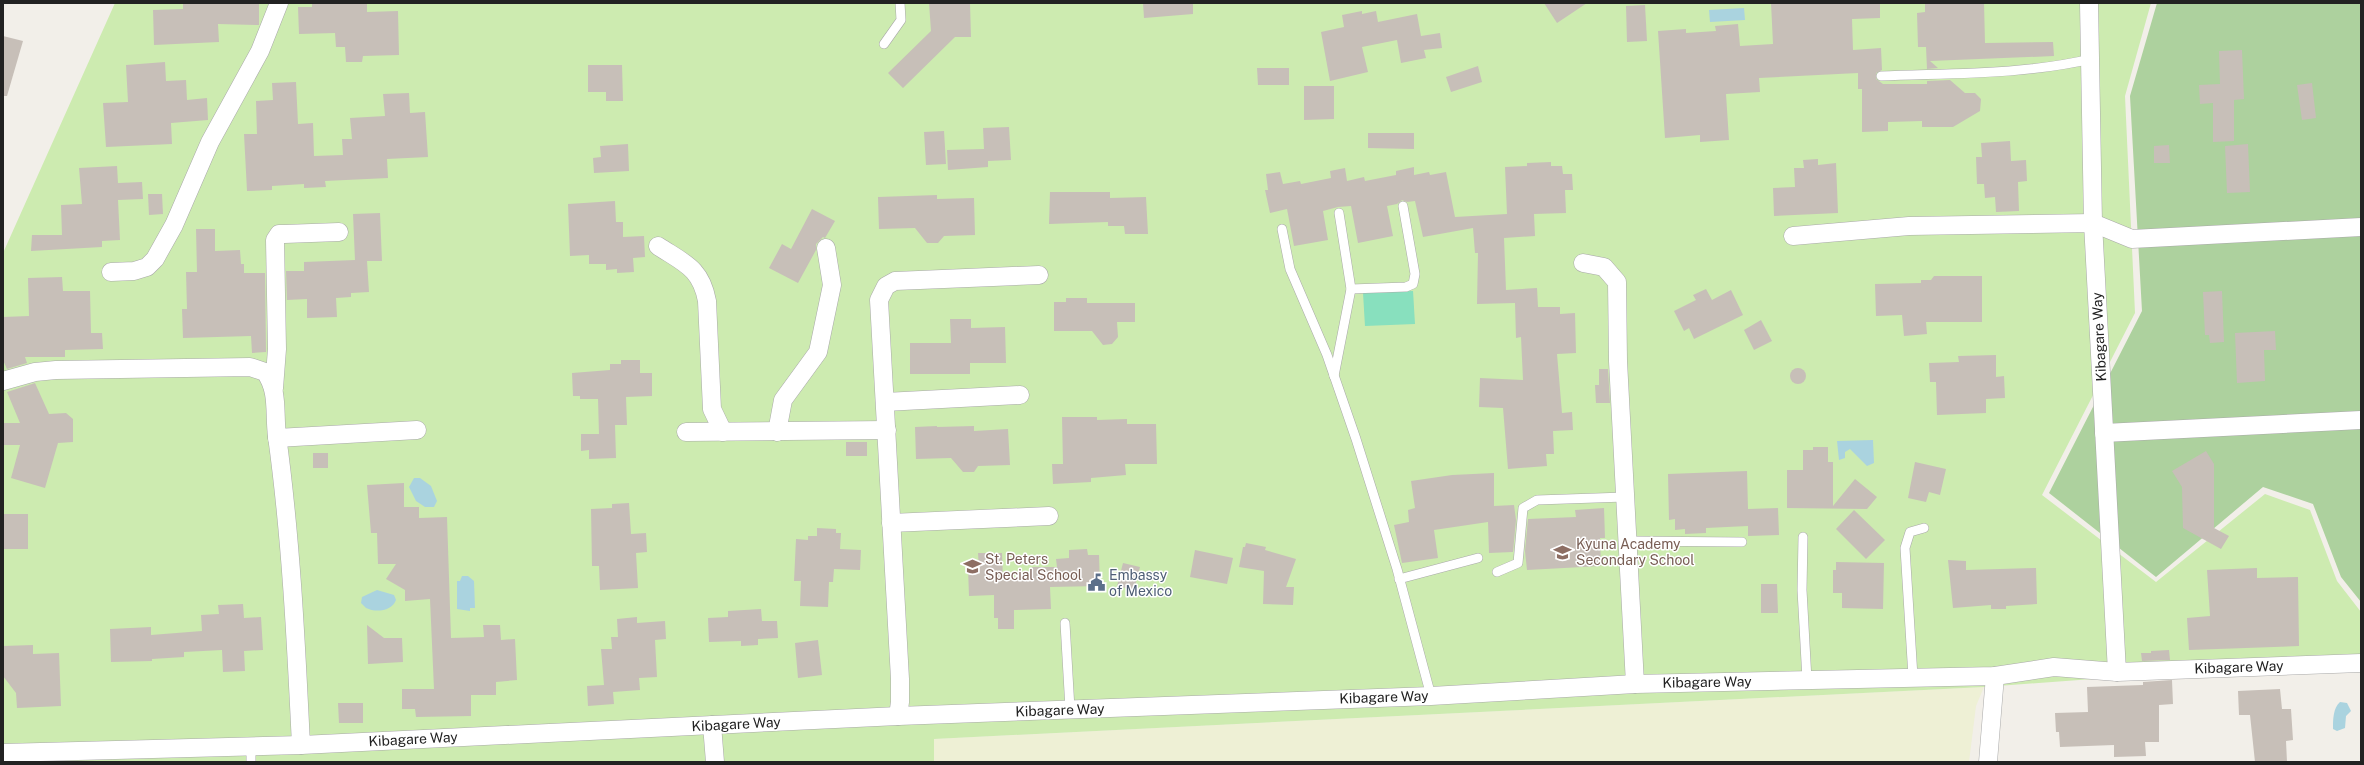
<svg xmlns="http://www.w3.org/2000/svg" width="2364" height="765" font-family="'Public Sans',sans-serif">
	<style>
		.farmland { fill: #eef0d5 }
		.grass { fill: #cdebb0 }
		.forest { fill: #add19e }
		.pitch { fill: #88e0be }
		.water { fill: #aad3df }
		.building { fill: #c7bfb8 }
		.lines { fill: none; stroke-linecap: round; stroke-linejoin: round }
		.service-casing { stroke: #a9a9a9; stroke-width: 10 }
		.minor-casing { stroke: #a9a9a9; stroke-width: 19 }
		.service { stroke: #fff; stroke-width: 9 }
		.minor { stroke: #fff; stroke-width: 18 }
		.labels { text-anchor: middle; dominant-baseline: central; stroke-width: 3; stroke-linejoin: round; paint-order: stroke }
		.street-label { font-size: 14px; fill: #222; stroke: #fff }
		.education-label { font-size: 14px; fill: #785e54; stroke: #fff; text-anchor: start }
		.service-label { font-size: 14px; fill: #4e5e75; stroke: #fff; text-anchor: start }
	</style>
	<rect width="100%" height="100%" fill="#f2efe9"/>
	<!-- farmland -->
	<polygon class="farmland" points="1984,687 1976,706 1969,762 934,762 934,739"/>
	<!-- grass -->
	<polygon class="grass" points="115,3 2151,3 2125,96 2135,313 2042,495 2156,582 2265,494 2310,510 2337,581 2361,612 2361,659 1984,687 934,739 934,762 3,762 3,253"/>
	<!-- forest -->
	<polygon class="forest" points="2157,3 2361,3 2361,602 2341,577 2313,504 2263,487 2156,577 2049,493 2142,311 2130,96"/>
	<!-- pitch -->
	<polygon class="pitch" points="1413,291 1415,324 1365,326 1363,293"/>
	<!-- water -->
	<g class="water">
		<polygon points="1744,8 1745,20 1710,22 1709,10"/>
		<polygon points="1873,440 1874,463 1867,466 1850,449 1845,452 1845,458 1839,460 1837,441"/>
		<polygon points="414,478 420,478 431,486 437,501 434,507 425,507 416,501 409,487"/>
		<polygon points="462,576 468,576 474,581 475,608 470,608 470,611 457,609 457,581 460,581"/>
		<path d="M377,590L394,595L396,600C392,611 376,613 366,608L361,603L362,597Z"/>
		<path d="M2340,702L2347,703L2351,711L2346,716L2345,728L2337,731L2333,729C2333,720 2333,708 2340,702Z"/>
	</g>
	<!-- building -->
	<g class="building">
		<polygon points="183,3 259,3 259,25 218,24 219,42 154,45 153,10 183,9"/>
		<polygon points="312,3 367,3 367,12 398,11 399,55 363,56 362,62 346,62 345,47 336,47 335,33 299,34 298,7 312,7"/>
		<polygon points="929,3 970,3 971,37 955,37 903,88 888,73 931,31"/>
		<polygon points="1143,3 1193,3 1193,14 1144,18"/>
		<polygon points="1544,3 1587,3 1557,23"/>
		<polygon points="1771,3 1880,3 1880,18 1852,19 1853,50 1881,48 1882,70 1876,73 1876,79 1883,84 1927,84 1927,81 1950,80 1965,93 1975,93 1981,99 1980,111 1953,127 1922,127 1922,121 1888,122 1888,131 1862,132 1862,89 1858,89 1858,73 1759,78 1760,92 1726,94 1729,140 1700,142 1700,135 1665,138 1658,31 1686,29 1686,33 1716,31 1715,26 1738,24 1740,46 1773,44"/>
		<polygon points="1925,3 1984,3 1985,43 2053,42 2054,56 1930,61 1938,68 1927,69 1926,47 1918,47 1917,13 1925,12"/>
		<polygon points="1645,5 1647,41 1627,42 1626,6"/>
		<polygon points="1362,11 1362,14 1376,11 1378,22 1417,14 1421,36 1440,33 1442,48 1424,50 1426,58 1401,63 1397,40 1362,47 1368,72 1330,81 1321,32 1344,27 1342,15"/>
		<polygon points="3,36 23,41 7,96 3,96"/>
		<polygon points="2242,50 2244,99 2234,100 2234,141 2213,142 2213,103 2200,104 2199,85 2220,84 2219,51"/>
		<polygon points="165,62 166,81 186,80 187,100 207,98 208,120 171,123 172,144 106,147 103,103 128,102 126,65"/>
		<polygon points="588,65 622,65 623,101 606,101 606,92 588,92"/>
		<polygon points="1478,66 1482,82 1451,92 1446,77"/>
		<polygon points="1257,68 1289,68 1289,85 1258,85"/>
		<polygon points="296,82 298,124 313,123 314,156 343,155 342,139 352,139 350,118 385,116 383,94 409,93 410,113 425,112 428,157 387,159 388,178 325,181 326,187 304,188 304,184 272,186 272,190 247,191 244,134 257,134 256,101 273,100 272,83"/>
		<polygon points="2312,83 2316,118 2302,120 2297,85"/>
		<polygon points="1304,86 1334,86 1334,119 1304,120"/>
		<polygon points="1009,127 1011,160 988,161 988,167 948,170 947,150 984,149 983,128"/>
		<polygon points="944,131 946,164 926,165 924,132"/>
		<polygon points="1368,133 1414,133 1414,149 1368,148"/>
		<polygon points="2010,141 2011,161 2026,160 2027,181 2018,182 2019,211 1996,212 1995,197 1985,198 1984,184 1977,184 1976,157 1982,157 1981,143"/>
		<polygon points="628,144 629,171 594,173 593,158 601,157 600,146"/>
		<polygon points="2248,144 2250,192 2227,193 2225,146"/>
		<polygon points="2169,145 2170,163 2154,163 2154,146"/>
		<polygon points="1818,159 1818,165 1836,163 1838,213 1774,216 1773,188 1795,187 1794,168 1804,168 1803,160"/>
		<polygon points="1551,162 1551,166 1562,166 1563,174 1572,174 1573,190 1565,190 1566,213 1534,214 1535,236 1504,238 1506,290 1537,288 1538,307 1560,307 1560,314 1575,313 1576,353 1557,354 1562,413 1572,412 1573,430 1553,431 1554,454 1546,454 1547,466 1508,469 1503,408 1479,407 1480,378 1523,380 1521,337 1516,338 1515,303 1477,304 1478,253 1475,253 1473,228 1423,237 1415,201 1407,202 1402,200 1397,204 1387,206 1393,236 1358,243 1351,206 1338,207 1323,211 1328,240 1294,246 1287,209 1270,213 1265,190 1268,190 1266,174 1280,172 1283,184 1300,181 1301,184 1331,178 1330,171 1345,168 1347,181 1364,177 1365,181 1396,175 1396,171 1414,167 1414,175 1429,172 1430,175 1446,172 1455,217 1507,214 1505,167 1527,166 1527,163"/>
		<polygon points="117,166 118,183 142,182 143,199 118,200 120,240 102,241 102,247 31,251 32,235 62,235 61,205 82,204 79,168"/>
		<polygon points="1050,192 1110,192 1110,198 1146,197 1148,234 1125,234 1124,226 1108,226 1108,222 1049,224"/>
		<polygon points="148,194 162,194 163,214 149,215"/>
		<polygon points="937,195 937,199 974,198 975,235 944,236 938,243 927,243 915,228 879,229 878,197"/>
		<polygon points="615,201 616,222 623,222 623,237 644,236 645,257 633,258 634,272 617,273 617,269 606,270 606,264 589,264 589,255 570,256 568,204"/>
		<polygon points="812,209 835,221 825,238 823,237 816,244 816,250 798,283 769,268 782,244 791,249"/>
		<polygon points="380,213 382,261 367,261 369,292 351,293 351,297 336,298 337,317 307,318 307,299 287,300 286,271 304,271 304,262 355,260 353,214"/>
		<polygon points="196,229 215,229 215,251 240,250 241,264 244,264 244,273 265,273 266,352 252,353 251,336 183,338 182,309 187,309 186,272 197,272"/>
		<polygon points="1934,276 1982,276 1982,322 1926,322 1927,334 1904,336 1902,315 1876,316 1875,284 1921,283 1921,280 1931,280"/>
		<polygon points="62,277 63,291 90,291 91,333 102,333 103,349 65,350 65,357 25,357 27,363 7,369 3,360 3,317 29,316 28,278"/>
		<polygon points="1706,289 1712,300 1731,290 1743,315 1694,339 1689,328 1684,331 1674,311 1696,300 1693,295"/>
		<polygon points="2222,291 2224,342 2210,343 2209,335 2205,335 2203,292"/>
		<polygon points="1066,298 1087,298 1087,303 1135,303 1135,322 1117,322 1118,337 1112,344 1103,345 1092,331 1054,331 1054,302 1066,302"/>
		<polygon points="950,319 971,319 971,328 1005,327 1006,363 970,363 970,374 910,374 910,343 951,343"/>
		<polygon points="1761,320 1772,341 1754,350 1744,330"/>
		<polygon points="2275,331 2276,350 2264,350 2265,381 2237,383 2235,333"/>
		<polygon points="1996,355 1996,377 2004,376 2005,398 1986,399 1986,413 1937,415 1936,382 1930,382 1929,363 1959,362 1958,356"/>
		<polygon points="621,360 640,360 640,373 652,373 652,396 626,397 627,425 615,425 616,458 589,459 589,450 581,451 581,434 599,434 598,399 580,399 580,396 573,396 572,373 610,370 610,364 621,364"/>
		<circle cx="1798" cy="376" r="8"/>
		<polygon points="1599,369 1608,369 1610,403 1596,403 1595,385 1599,385"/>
		<polygon points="35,383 49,414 66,413 73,419 73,442 58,443 45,488 11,478 20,445 3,445 3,423 20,423 7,392"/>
		<polygon points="1062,417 1097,417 1097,420 1127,419 1127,424 1156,424 1157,464 1125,464 1126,475 1091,478 1091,482 1053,484 1052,464 1063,464"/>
		<polygon points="937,426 937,427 974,426 974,431 1008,429 1010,465 978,466 974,472 963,472 951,458 916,459 915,427"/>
		<rect x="846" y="442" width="21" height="14"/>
		<polygon points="1813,447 1828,447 1828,462 1833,462 1833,506 1855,479 1877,497 1867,509 1787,508 1787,470 1803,470 1803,450 1813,450"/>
		<polygon points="2206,451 2214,464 2214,528 2229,536 2221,549 2183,528 2182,487 2172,471"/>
		<rect x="313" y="453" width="15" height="15"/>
		<polygon points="1915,462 1946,469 1940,495 1929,492 1926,502 1908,498"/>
		<polygon points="1747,471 1748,509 1778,508 1779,535 1748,536 1748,526 1706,528 1706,533 1685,534 1685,529 1675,530 1675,519 1669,520 1668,474"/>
		<polygon points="1494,473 1494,506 1514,505 1516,520 1513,552 1489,553 1488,522 1434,530 1438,558 1402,563 1394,525 1409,522 1408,510 1415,508 1411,481 1452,475"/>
		<polygon points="404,483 404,507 419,507 419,518 447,517 451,638 484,637 483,625 500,625 501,640 515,639 517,680 496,682 496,695 471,695 471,716 416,717 415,709 402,709 402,689 434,689 430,599 405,601 405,590 386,579 396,564 378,564 377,533 371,533 367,485"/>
		<polygon points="629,503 631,534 646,533 647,552 636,553 638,588 600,590 599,566 592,566 591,509 612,508 612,504"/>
		<polygon points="1604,508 1605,538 1600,538 1601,566 1527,570 1525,551 1528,519 1576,517 1575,510"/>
		<polygon points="1854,510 1885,540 1866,559 1836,529"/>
		<rect x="3" y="514" width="25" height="35"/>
		<polygon points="817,528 836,529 836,533 841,533 840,549 861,550 860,570 834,569 833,582 829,582 828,607 800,606 801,581 794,581 796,539 808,540 808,536 817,536"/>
		<polygon points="1246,543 1266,547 1265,550 1296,559 1286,587 1294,587 1293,605 1263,604 1264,571 1239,567 1243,547 1245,547"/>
		<polygon points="1087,549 1088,555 1099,555 1100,586 1050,587 1051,609 1014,610 1014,629 998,629 998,618 994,618 994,595 969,596 968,568 979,568 978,553 1002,553 1003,580 1033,579 1032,567 1057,567 1056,559 1069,558 1069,550"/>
		<polygon points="1195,550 1233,558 1227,584 1190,577"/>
		<polygon points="1948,560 1966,561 1966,570 2036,568 2037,604 2006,606 2006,609 1991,609 1991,605 1953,608"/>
		<polygon points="1836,562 1884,563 1883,609 1842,608 1842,593 1833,593 1833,570 1836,570"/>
		<polygon points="1123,563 1140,567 1134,590 1117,586"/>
		<polygon points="2257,568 2257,578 2298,577 2299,646 2189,650 2187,618 2210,616 2207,570"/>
		<polygon points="1761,584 1777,584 1778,613 1761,613"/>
		<polygon points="243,604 244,618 261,617 263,650 244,651 245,671 223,672 222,650 184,652 184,657 152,659 152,661 111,662 110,629 151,627 151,635 202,631 201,615 219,614 218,605"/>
		<polygon points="761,609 762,621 777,621 778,638 758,639 758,645 741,646 741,641 709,642 708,618 728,617 728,611"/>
		<polygon points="637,617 637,623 665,621 666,639 655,640 657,677 639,678 640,690 613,692 614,704 588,706 587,686 604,685 601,649 612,649 611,637 618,637 617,619"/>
		<polygon points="367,625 384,638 402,638 403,662 368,664"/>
		<polygon points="818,640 822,675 798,678 795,643"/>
		<polygon points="33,645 33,654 59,653 61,706 17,708 16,693 3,676 3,646"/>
		<polygon points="2169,650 2170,660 2142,661 2141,653 2151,653 2151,651"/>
		<polygon points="2172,680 2173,704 2159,705 2159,742 2145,742 2146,756 2114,757 2114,745 2060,747 2059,732 2056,732 2055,713 2088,712 2087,687 2143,685 2143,682"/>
		<polygon points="2280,689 2282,709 2291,709 2293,740 2286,741 2287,762 2255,762 2250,715 2239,715 2238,691"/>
		<polygon points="338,703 363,703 363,723 339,723"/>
	</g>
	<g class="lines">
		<defs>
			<g id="service">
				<polyline points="884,44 901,20 900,3"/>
				<path d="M1881,76C1951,73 2022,75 2091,59"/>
				<polyline points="1282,229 1290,269 1327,355 1356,439 1397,569 1431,696"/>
				<polyline points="1351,289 1406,287 1413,284 1415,274 1403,206"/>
				<polyline points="1334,376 1351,289 1339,213"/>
				<polyline points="1803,537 1802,590 1807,680"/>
				<polyline points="1627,541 1742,542"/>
				<polyline points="1497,572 1518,563 1523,508 1537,500 1625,497"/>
				<polyline points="1399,579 1478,558"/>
				<polyline points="1065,623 1070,709"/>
				<polyline points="1913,677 1905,548 1910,532 1924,528"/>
				<polyline points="251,746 251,762"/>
			</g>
			<g id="minor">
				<polyline points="2089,3 2093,223 2117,672"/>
				<polyline points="1793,236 1909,226 2093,223 2132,239 2361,227"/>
				<path d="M658,246C684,263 701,268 707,301L712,409L723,432"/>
				<polyline points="1583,263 1604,267 1617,282 1618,361 1635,684"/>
				<polyline points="111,272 134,271 147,267 155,259 174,225 210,142 260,51 279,3"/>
				<path d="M3,381L35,372L56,370L250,367L265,372C279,391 274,413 277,436C291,538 296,641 301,745"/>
				<polyline points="274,388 277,349 275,240 279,234 284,234 339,232"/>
				<polyline points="885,402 1020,395"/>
				<polyline points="686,432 887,430"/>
				<polyline points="777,432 783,400 818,352 832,285 826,248"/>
				<polyline points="2104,433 2361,420"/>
				<polyline points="277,438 417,430"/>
				<polyline points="891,523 1049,516"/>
				<polyline points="898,716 900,702 900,679 879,300 886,286 895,281 1039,275"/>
				<polyline points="712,725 715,762"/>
				<polyline points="3,753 301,745 898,716 1431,696 1635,684 1995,676 2054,667 2117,672 2361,663"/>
				<polyline points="1988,762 1995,676"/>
			</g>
		</defs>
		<!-- service casing -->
		<use href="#service" class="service-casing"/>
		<!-- minor casing -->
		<use href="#minor" class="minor-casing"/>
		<!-- service -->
		<use href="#service" class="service"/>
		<!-- minor -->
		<use href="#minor" class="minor"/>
	</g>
	<!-- icons -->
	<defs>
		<symbol id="school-bare" viewBox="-9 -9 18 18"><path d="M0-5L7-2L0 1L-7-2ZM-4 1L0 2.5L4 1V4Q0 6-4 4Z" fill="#8d6e63" stroke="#fff" stroke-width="2.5" paint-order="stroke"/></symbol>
		<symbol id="civic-bare" viewBox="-9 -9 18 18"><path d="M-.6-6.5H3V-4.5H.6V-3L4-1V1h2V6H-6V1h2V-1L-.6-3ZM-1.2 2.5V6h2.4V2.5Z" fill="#5c6f8a" stroke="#fff" stroke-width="2.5" paint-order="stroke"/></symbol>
	</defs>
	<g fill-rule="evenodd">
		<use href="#school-bare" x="1550" y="540" width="25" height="25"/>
		<use href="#school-bare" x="960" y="554" width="25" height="25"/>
		<use href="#civic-bare" x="1084" y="570" width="25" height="25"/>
	</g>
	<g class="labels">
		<!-- street labels -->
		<g class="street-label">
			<text transform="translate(2099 337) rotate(-93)">Kibagare Way</text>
			<text transform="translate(2239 667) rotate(-2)">Kibagare Way</text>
			<text transform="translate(1707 682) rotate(-1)">Kibagare Way</text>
			<text transform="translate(1384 697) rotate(-2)">Kibagare Way</text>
			<text transform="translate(1060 710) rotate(-2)">Kibagare Way</text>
			<text transform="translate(736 724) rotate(-3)">Kibagare Way</text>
			<text transform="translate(413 739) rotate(-3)">Kibagare Way</text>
		</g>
		<!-- education labels -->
		<g class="education-label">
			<text x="1576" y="544">Kyuna Academy<tspan x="1576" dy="16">Secondary School</tspan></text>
			<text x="985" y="559">St. Peters<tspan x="985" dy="16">Special School</tspan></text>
		</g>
		<!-- service labels -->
		<g class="service-label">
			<text x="1109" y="575">Embassy<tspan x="1109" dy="16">of Mexico</tspan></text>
		</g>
	</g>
	<!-- border -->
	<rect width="2364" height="765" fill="none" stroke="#222222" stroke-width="8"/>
</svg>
